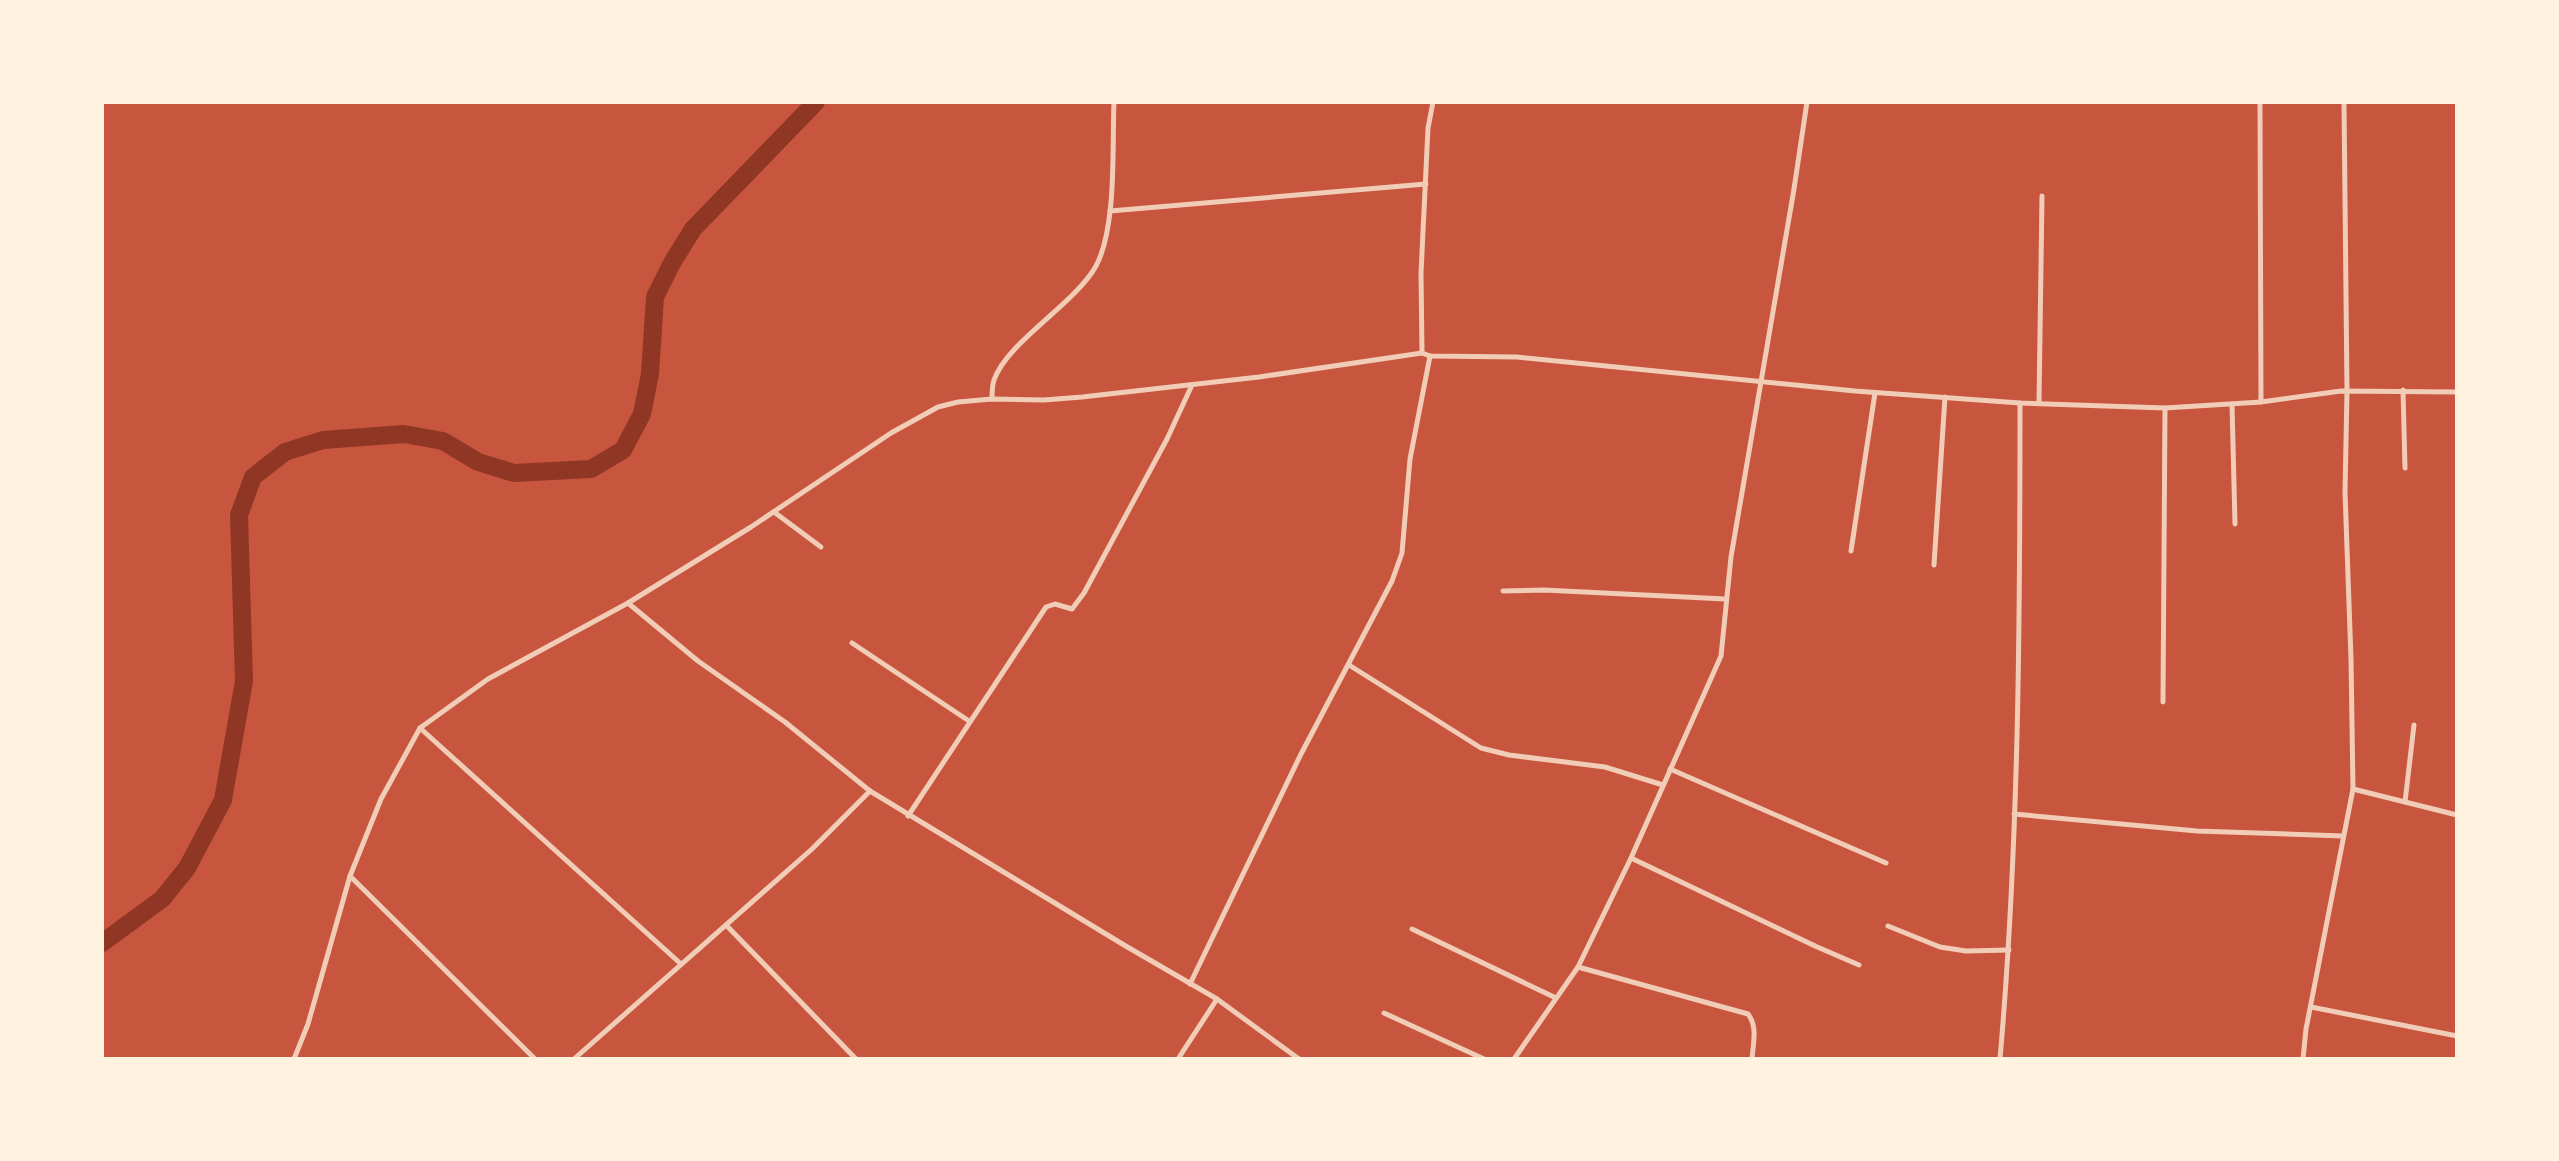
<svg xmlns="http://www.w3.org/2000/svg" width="2559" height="1161" font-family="Signika,sans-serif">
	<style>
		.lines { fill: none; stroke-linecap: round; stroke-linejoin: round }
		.river { stroke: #8f3625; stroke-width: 18 }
		.minor { stroke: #f1ccb7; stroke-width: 5 }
	</style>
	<rect width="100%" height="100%" fill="#c8553d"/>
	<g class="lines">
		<!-- river -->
		<polyline class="river" points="102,943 162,899 187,868 223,800 244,681 239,515 253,477 285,452 323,440 404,434 443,441 478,462 514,473 591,469 623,450 642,414 650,374 655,297 672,263 693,229 816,102"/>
		<!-- minor -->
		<g class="minor">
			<polyline points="2260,102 2261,402"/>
			<polyline points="1110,211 1426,184"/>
			<polyline points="1422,353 1421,273 1428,128 1433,102"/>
			<polyline points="2403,390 2405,468"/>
			<path d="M992,399C992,393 992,386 994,380C1008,341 1074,305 1096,266C1117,226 1112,148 1114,102"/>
			<polyline points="2039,403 2042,196"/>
			<polyline points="2232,404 2235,524"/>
			<polyline points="774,512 821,547"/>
			<polyline points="1851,551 1875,393"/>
			<polyline points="1934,565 1945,397"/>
			<polyline points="1503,591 1544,590 1725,599"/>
			<polyline points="628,603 698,661 785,722 870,791 1124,945 1217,999 1299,1059"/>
			<polyline points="852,643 969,721"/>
			<polyline points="1349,665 1481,748 1509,755 1605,767 1663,785"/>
			<polyline points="2163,702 2165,408"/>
			<polyline points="420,728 681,964"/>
			<polyline points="1670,769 1886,863"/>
			<polyline points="2353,789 2457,815"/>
			<polyline points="2405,802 2414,725"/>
			<polyline points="2014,814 2197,831 2343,836"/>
			<polyline points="908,816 1046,607 1055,604 1072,609 1084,593 1167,439 1192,385"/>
			<polyline points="1631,858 1815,946 1859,965"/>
			<polyline points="350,876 535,1059"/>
			<polyline points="726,925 856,1059"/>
			<polyline points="1888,926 1940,947 1966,951 2009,950"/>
			<polyline points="1412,929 1556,998"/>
			<path d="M1578,967L1748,1014C1758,1027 1753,1044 1752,1059"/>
			<polyline points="1190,984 1300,756 1392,581 1402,553 1410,459 1430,356"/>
			<polyline points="2311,1007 2457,1036"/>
			<polyline points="1384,1013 1484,1059"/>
			<polyline points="294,1059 308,1024 350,876 381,799 420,728 488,679 628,603 751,527 891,433 938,407 958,402 992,399 1044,400 1082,397 1259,377 1422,353 1430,356 1517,357 1855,391 2020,403 2165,408 2261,402 2341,391 2457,392"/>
			<polyline points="574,1059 812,849 870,791"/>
			<polyline points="1178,1059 1217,999"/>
			<polyline points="1514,1059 1578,967 1631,858 1721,656 1731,557 1794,189 1807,102"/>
			<path d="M2000,1059C2019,841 2020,621 2020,403"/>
			<polyline points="2303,1059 2306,1029 2353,789 2351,659 2345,492 2347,391 2344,102"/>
		</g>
	</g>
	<!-- border -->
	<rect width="2559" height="1161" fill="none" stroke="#fff3e0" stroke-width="208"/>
</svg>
